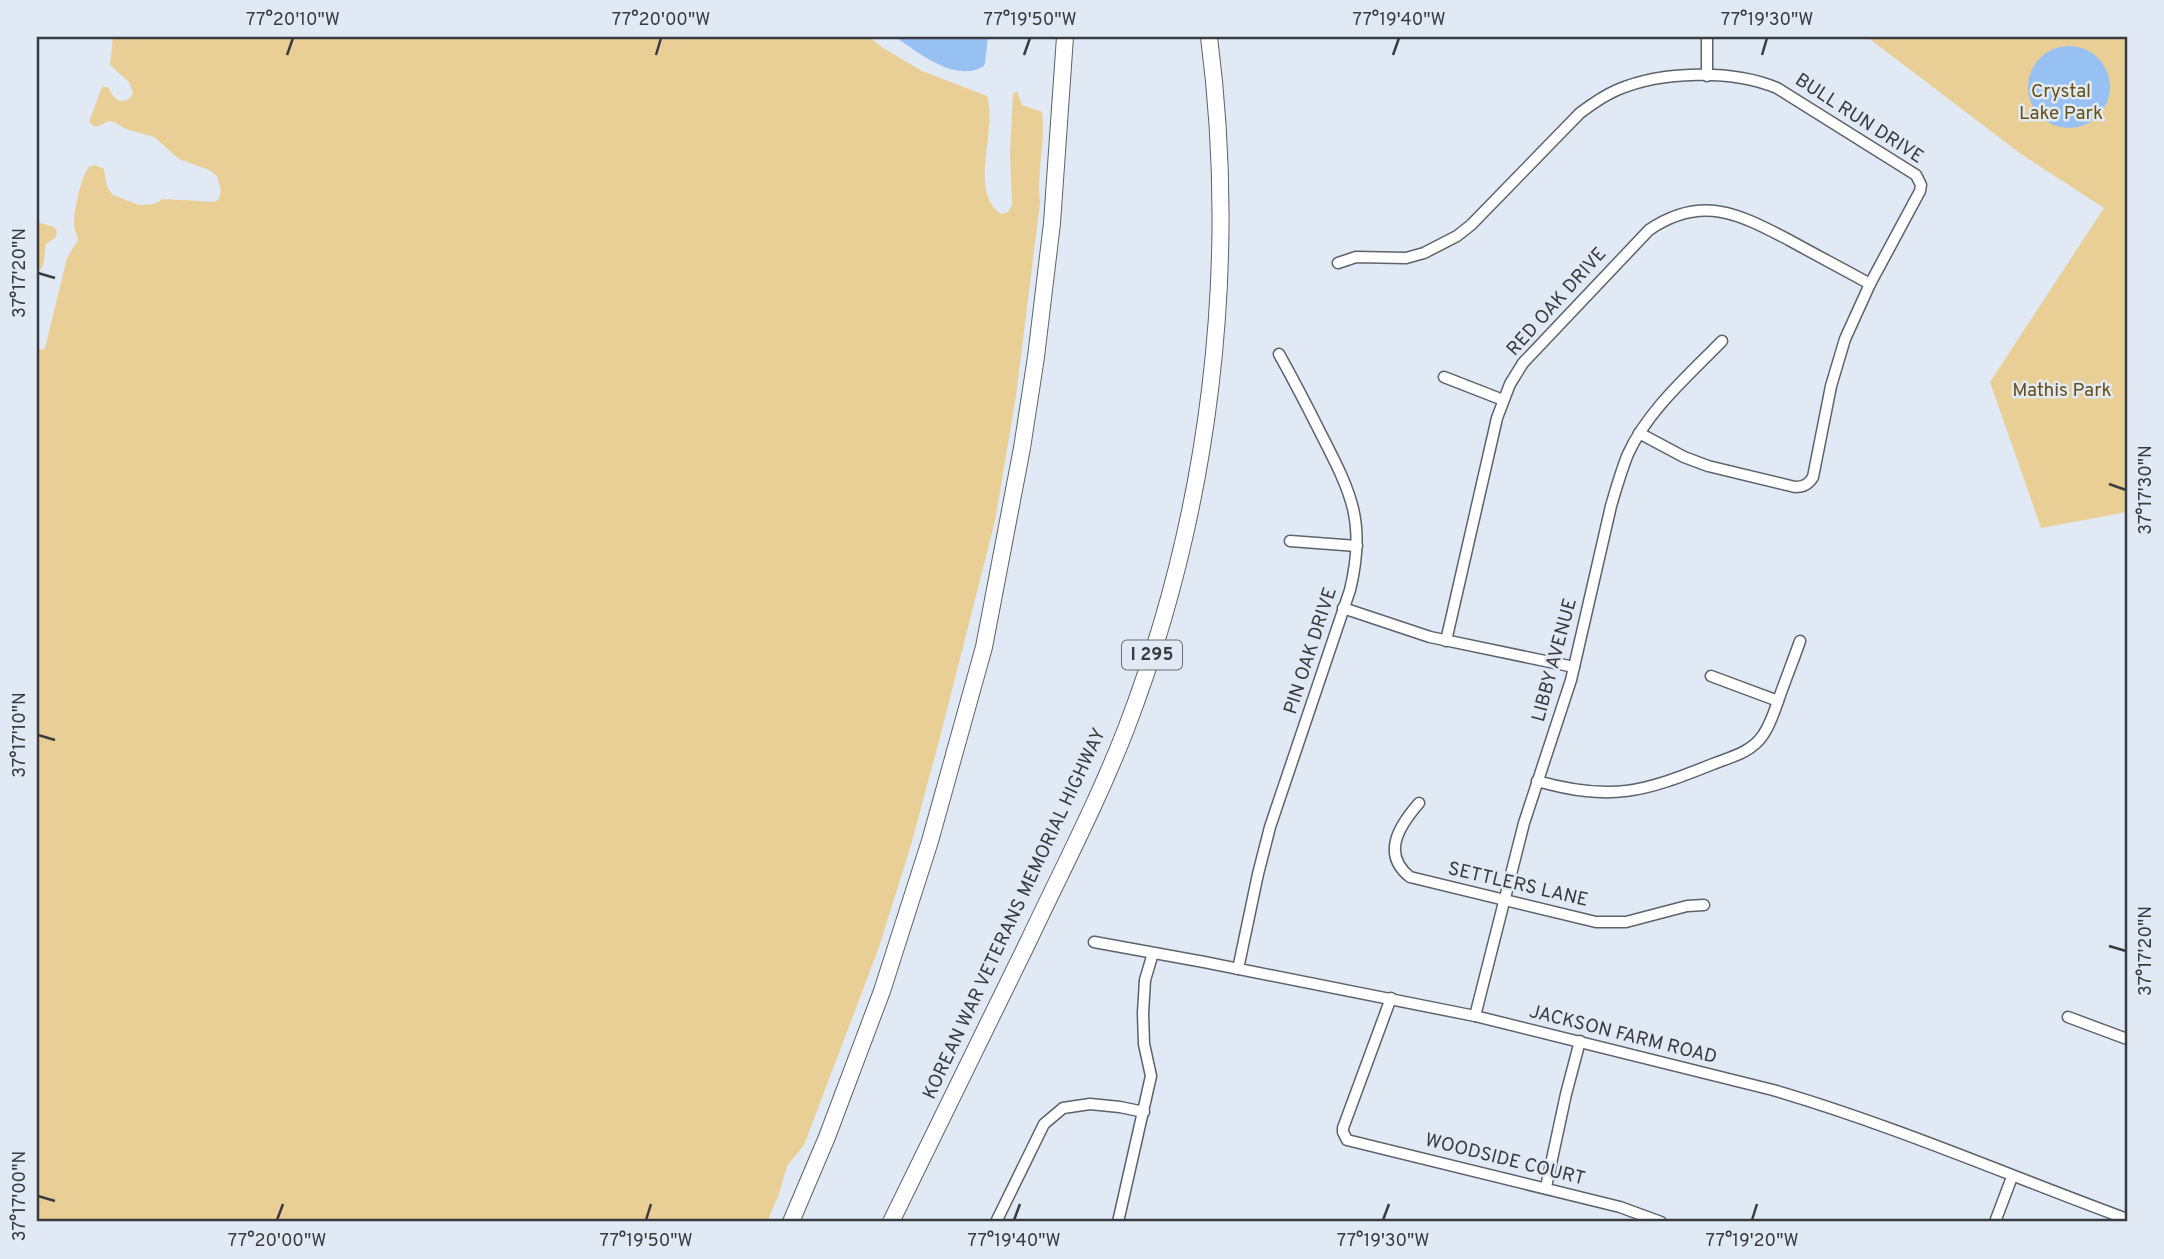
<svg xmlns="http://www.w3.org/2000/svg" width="2164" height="1259" font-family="Overpass,sans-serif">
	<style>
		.green { fill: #e9cf96 }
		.water { fill: #98c1f3 }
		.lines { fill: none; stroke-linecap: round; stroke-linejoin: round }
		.minor-casing { stroke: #5c636c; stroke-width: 13 }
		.highway-casing { stroke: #5c636c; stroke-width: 18 }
		.minor { stroke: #fff; stroke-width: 10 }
		.highway { stroke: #fff; stroke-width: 16 }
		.ticks { fill: none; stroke: #383b3f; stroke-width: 2.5 }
		.labels { text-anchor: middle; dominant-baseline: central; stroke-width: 5; stroke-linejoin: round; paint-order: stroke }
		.shield { fill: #e1e9f4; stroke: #6b6f75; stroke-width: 2 }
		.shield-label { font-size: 18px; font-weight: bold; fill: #383b3f }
		.park-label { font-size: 19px; fill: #675014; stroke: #e1e9f4 }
		.street-label { font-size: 19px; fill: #383b3f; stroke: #e1e9f4 }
		.neatline { fill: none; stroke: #383b3f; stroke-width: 2.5 }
		.ticks-label { font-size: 18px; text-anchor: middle; fill: #383b3f }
	</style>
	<rect width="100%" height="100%" fill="#e1e9f4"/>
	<!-- green -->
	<g class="green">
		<path d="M113,37H869L883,48L922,71L987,96C998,131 967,193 1002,214L1008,212L1012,205L1010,152L1013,94L1017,91L1022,105L1042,112C1046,143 1036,173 1040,203L1016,396L995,521L939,741L911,845L878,950L804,1145L787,1166L779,1194L767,1222H37V348L42,350L45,348L67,258L78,240C77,235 74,229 74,223C74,211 81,176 89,167L95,165L104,169L107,187L113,195L139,205L154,204L163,199L213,202L218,200L221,191L217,176L209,170L179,159L154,137L126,129L114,122L109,121L96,127L89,122L102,87H108C113,96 116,105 129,99L133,93L129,82L110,65Z"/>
		<polygon points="1867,37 2127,37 2127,512 2041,528 1990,382 2104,208 2021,154"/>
		<path d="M37,222L54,227L57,232L55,238L46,244C43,254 47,266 37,272Z"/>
	</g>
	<!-- water -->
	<g class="water">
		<path d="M895,37H988L985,63L984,66C956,84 918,52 895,37Z"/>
		<circle cx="2069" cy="87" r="41"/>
	</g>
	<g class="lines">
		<defs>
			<g id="minor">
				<polyline points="1707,37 1707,76"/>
				<path d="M1338,263L1356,257L1406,258L1424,253L1457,236L1471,225L1580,113C1592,104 1603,96 1617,90C1661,71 1732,69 1777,88L1916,175L1921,185L1920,191L1870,284L1845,339L1831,386L1813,477C1809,484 1804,487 1795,487L1708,466L1684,457L1639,433"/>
				<polyline points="1444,377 1503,400"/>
				<polyline points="1290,541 1357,546"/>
				<polyline points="1343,608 1430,637 1574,667"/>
				<path d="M1446,641L1497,418L1510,384L1523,363L1649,230C1702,194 1739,214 1789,240C1816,255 1843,269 1870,284"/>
				<polyline points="1711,676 1778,701"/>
				<path d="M1537,781C1612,802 1643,792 1713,764C1731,757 1752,752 1763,735C1770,725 1774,713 1778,701C1785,681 1793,661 1800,641"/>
				<path d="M1419,803C1399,826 1381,854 1410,877L1596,922H1626L1687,906L1704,905"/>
				<path d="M1094,942L1204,962L1475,1016L1773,1090C1893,1125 2010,1176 2127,1219"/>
				<path d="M1238,969L1258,874L1270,827L1350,590C1367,520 1350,491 1319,430C1306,404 1293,379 1279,354"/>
				<polyline points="1391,998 1343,1128 1343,1132 1347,1140 1620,1207 1661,1222"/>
				<path d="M1475,1016L1524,823L1571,680L1611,506C1616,489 1621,471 1628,454C1648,410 1689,375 1722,341"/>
				<polyline points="2068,1017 2127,1039"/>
				<polyline points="1546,1187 1566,1094 1580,1041"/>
				<polyline points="996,1222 1044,1124 1063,1108 1090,1104 1120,1107 1144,1112"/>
				<polyline points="1118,1222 1151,1076 1144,1044 1143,1013 1145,980 1153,953"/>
				<polyline points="1995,1222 2012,1177"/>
			</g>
			<g id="highway">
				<polyline points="791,1222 827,1137 882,991 930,841 984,647 1022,448 1036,357 1052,223 1065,37"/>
				<path d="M891,1222C937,1128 983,1034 1029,940C1062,870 1098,801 1126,729C1210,510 1239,269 1209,37"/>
			</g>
		</defs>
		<!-- minor casing -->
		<use href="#minor" class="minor-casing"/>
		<!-- highway casing -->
		<use href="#highway" class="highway-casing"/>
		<!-- minor -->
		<use href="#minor" class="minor"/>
		<!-- highway -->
		<use href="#highway" class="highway"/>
	</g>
	<!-- ticks -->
	<path class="ticks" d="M287,55L293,38M656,55L661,38M1024,55L1030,38M1393,55L1399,38M1762,55L1767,38M38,273L55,278M2109,484L2126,490M38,735L55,740M2109,946L2126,951M38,1196L55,1201M277,1220L283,1204M646,1220L651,1204M1014,1220L1020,1204M1383,1220L1389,1204M1752,1220L1757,1204"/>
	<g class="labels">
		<!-- shield labels -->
		<rect class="shield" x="1122" y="640.5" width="60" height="29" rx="5"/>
		<g class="shield-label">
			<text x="1152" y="655">I 295</text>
		</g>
		<!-- park labels -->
		<g class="park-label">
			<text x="2061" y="92">Crystal<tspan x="2061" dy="22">Lake Park</tspan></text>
			<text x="2062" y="391">Mathis Park</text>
		</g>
		<!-- street labels -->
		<g class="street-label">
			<text transform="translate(1859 119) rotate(33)">BULL RUN DRIVE</text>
			<text transform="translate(1557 302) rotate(-48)">RED OAK DRIVE</text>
			<text transform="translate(1311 651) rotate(-72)">PIN OAK DRIVE</text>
			<text transform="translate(1555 660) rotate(-75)">LIBBY AVENUE</text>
			<text transform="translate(1518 885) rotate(13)">SETTLERS LANE</text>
			<text transform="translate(1015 914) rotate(-65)">KOREAN WAR VETERANS MEMORIAL HIGHWAY</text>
			<text transform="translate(1623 1035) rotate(14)">JACKSON FARM ROAD</text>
			<text transform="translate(1505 1160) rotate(14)">WOODSIDE COURT</text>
		</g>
	</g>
	<!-- border -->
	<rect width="2164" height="1259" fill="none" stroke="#e1e9f4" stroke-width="77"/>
	<rect x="38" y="38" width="2088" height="1182" class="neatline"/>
	<g class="ticks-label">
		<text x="293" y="25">77°20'10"W</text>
		<text x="661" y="25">77°20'00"W</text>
		<text x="1030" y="25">77°19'50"W</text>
		<text x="1399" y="25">77°19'40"W</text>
		<text x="1767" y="25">77°19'30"W</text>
		<text transform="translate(19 273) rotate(-90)" y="6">37°17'20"N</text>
		<text transform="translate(2145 490) rotate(-90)" y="6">37°17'30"N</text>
		<text transform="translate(19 735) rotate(-90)" y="6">37°17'10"N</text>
		<text transform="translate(2145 951) rotate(-90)" y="6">37°17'20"N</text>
		<text transform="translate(19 1196) rotate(-90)" y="6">37°17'00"N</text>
		<text x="277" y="1246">77°20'00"W</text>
		<text x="646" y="1246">77°19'50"W</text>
		<text x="1014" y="1246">77°19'40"W</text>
		<text x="1383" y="1246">77°19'30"W</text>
		<text x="1752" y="1246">77°19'20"W</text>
	</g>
</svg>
